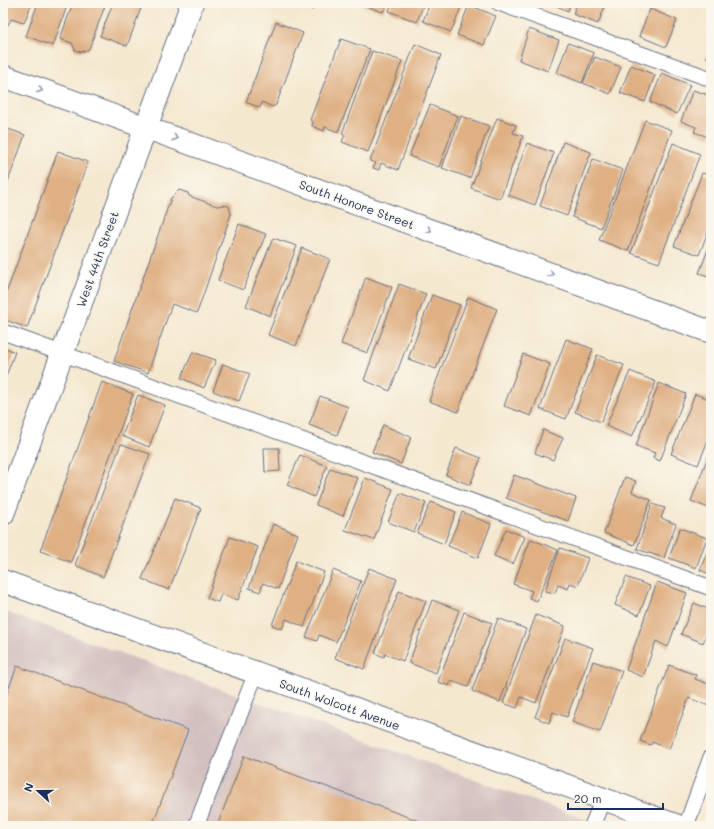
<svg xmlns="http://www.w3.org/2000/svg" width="714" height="829" font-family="Mali,sans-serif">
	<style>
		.industrial { fill: #d2bfbf }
		.building { fill: #dfb084 }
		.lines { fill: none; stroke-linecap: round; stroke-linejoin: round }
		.service-casing { stroke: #677086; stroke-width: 17 }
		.minor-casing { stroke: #677086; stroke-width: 24 }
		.service { stroke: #fff; stroke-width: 15 }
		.minor { stroke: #fff; stroke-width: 22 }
		.oneway { stroke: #8d97ae }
		.labels { text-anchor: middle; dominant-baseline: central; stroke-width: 3; stroke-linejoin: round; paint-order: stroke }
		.street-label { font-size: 12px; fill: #1b2f5e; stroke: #fbf7ec }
	</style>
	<rect width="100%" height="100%" fill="#fbf7ec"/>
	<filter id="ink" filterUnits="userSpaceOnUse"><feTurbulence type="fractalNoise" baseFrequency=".025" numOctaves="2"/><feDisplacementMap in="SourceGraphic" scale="8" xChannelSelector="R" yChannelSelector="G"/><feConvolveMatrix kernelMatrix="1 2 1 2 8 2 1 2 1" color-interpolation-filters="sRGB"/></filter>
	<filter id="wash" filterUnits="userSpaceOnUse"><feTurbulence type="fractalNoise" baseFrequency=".012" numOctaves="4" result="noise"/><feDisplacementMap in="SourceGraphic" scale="16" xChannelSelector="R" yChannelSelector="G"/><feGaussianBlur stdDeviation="0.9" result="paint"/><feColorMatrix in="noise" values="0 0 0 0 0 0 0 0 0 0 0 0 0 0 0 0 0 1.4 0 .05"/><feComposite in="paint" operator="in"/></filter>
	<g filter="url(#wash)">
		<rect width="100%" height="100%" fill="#f4e8cf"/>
		<!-- industrial -->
		<polygon class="industrial" points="3,611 604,826 3,826"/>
		<g id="blocks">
			<!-- building -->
			<g class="building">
				<polygon points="3,3 32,3 24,23 11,19 8,25 3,23"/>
				<polygon points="38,3 68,3 53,46 26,36"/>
				<polygon points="73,3 106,3 89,49 81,52 75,50 72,43 60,39"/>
				<polygon points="113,3 143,3 127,46 100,36"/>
				<polygon points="296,3 316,3 313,10"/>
				<polygon points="357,3 387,3 383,12"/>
				<polygon points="392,3 424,3 417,22 389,11"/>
				<polygon points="430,3 456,3 462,5 451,32 423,21"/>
				<polygon points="550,3 571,3 568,11"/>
				<polygon points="577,3 606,3 598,24 573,14"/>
				<polygon points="469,5 496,16 484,45 457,35"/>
				<polygon points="650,9 677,20 666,47 639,36"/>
				<polygon points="276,22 303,33 276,105 272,107 262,102 260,108 246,102"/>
				<polygon points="529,29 559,40 548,71 519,60"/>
				<polygon points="341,39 370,49 338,132 325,127 324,131 312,126 313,122 310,120"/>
				<polygon points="568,43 594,53 582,83 557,73"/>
				<polygon points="415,44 441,55 398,170 381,163 379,170 373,168 376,163 370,161"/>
				<polygon points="711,44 711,59 706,57"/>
				<polygon points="372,51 402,61 368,152 342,142 345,135 342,134"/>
				<polygon points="595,57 621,67 610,94 583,83"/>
				<polygon points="631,65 655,75 645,102 620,93"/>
				<polygon points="662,73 690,85 677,114 650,102"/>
				<polygon points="693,90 711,96 711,138 694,132 696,127 681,121"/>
				<polygon points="430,105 458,116 439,167 409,156"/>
				<polygon points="461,116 489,126 470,178 442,168"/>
				<polygon points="497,118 516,125 513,133 523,136 500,199 471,188"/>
				<polygon points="645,120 672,130 628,251 599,240"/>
				<polygon points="3,127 25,135 3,195"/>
				<polygon points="563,142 591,152 567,216 540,206"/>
				<polygon points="527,143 554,153 535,205 508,195"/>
				<polygon points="673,143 700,154 659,263 631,253"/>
				<polygon points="58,151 88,162 27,328 3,319 3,302"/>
				<polygon points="593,159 623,170 601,228 572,217"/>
				<polygon points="702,173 711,176 711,224 699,255 674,246"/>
				<polygon points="179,190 188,193 189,196 217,206 223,205 229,206 231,214 197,313 172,304 148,373 114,361 171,198"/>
				<polygon points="239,224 266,234 243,290 218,280"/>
				<polygon points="273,238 297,246 270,316 246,306"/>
				<polygon points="711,242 711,277 699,273"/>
				<polygon points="302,248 330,259 296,346 268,335"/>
				<polygon points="366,277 392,287 368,353 341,344"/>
				<polygon points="399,284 426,294 390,391 364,380"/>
				<polygon points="432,295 460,305 436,369 408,359"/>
				<polygon points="468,297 497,309 458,412 429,401"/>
				<polygon points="566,339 593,349 566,419 540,409"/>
				<polygon points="3,347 15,352 3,384"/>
				<polygon points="193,352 216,360 204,388 181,378"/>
				<polygon points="523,354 550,364 531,416 504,406"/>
				<polygon points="597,355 624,365 601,422 575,412"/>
				<polygon points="223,364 250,374 239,401 213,391"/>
				<polygon points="630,371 656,382 632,437 606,426"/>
				<polygon points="102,382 133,394 71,562 40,551"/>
				<polygon points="659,383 686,394 660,461 653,458 655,453 636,446"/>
				<polygon points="695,394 711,400 711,433 698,465 671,454"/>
				<polygon points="138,395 165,405 149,447 122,436"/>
				<polygon points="320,396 348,407 337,435 309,425"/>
				<polygon points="383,425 411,437 401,464 372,452"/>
				<polygon points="543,430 563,438 553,460 535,453"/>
				<polygon points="121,444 150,454 103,577 75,565"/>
				<polygon points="264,448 279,448 280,471 265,472"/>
				<polygon points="456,448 481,458 470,485 446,475"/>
				<polygon points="711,449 711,509 691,501"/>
				<polygon points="300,455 327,466 314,497 287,485"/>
				<polygon points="330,468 358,478 343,516 316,505"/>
				<polygon points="514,475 576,498 568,521 506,498"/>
				<polygon points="625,477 636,481 632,492 651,500 634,545 604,533"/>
				<polygon points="365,478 393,489 374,540 345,530"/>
				<polygon points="400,493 426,503 414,532 388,522"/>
				<polygon points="175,498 201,508 169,590 142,579"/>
				<polygon points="431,502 456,512 444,544 417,533"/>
				<polygon points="652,504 665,508 661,518 676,524 664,558 637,549"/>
				<polygon points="462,512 491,524 478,558 448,546"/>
				<polygon points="273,524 298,534 278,589 263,583 260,592 249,588"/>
				<polygon points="680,528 707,538 696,568 669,558"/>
				<polygon points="506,529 525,537 513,564 494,556"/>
				<polygon points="230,537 258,547 238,600 221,594 218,602 207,598"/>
				<polygon points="531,539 558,550 537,601 529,598 532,591 513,584"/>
				<polygon points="711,543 711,575 700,570"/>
				<polygon points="560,548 588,558 578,586 570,583 568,589 558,585 555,593 545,591"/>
				<polygon points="296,561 324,572 304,627 286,619 282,629 272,625"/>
				<polygon points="369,568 397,579 364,669 335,658"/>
				<polygon points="333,570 361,581 336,642 319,635 317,641 306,637"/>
				<polygon points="626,577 650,586 639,615 615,605"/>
				<polygon points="657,582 687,593 668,647 656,641 643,677 626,670"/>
				<polygon points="399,591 426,601 403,661 385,654 384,657 375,653"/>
				<polygon points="432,600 459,610 436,673 409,663"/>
				<polygon points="694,603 711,610 711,623 703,643 681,634"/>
				<polygon points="464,612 492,623 468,687 451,681 449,686 438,682"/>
				<polygon points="536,615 565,626 536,703 521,697 517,708 503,703"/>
				<polygon points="498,618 526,629 500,702 472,691"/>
				<polygon points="565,638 593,648 567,717 553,712 549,723 535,717"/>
				<polygon points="593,661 622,671 600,732 572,722"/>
				<polygon points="669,665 696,675 695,679 711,685 711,707 689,698 669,749 652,742 651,745 640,741"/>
				<polygon points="17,666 188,730 152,826 3,826 3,704"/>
				<polygon points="244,756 432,826 217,826"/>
			</g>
		</g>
	</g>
	<g filter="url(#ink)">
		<use href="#blocks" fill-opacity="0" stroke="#677086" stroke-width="1"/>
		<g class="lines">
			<defs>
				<g id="service">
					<polyline points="499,3 711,79"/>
					<polyline points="3,332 711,588"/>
					<polyline points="196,826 256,673"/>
					<polyline points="592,826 603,799"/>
					<polyline points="686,826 711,757"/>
				</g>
				<g id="minor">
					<polyline points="3,76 711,332"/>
					<polyline points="3,514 192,3"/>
					<polyline points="3,581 678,826"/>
				</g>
			</defs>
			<!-- service casing -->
			<use href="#service" class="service-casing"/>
			<!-- minor casing -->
			<use href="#minor" class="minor-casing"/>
			<!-- service -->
			<use href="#service" class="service"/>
			<!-- minor -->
			<use href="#minor" class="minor"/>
		</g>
		<!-- one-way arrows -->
		<defs><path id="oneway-chevron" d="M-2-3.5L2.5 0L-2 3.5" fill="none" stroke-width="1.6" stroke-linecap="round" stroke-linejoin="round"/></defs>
		<g class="oneway">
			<use href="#oneway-chevron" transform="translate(40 90) rotate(20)"/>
			<use href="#oneway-chevron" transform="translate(175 138) rotate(19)"/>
			<use href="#oneway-chevron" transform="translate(429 230) rotate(20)"/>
			<use href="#oneway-chevron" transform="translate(551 274) rotate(20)"/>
		</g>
	</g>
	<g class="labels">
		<!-- street labels -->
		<g class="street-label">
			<text transform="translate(357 204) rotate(20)">South Honore Street</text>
			<text transform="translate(97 259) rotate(-70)">West 44th Street</text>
			<text transform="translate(340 704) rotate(20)">South Wolcott Avenue</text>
		</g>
	</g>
	<!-- margin -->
	<rect width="714" height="829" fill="none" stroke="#fbf7ec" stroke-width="16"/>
	<!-- north arrow -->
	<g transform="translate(38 791) rotate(291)" stroke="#fbf7ec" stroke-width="3" paint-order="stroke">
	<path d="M0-3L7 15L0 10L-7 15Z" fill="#1b2f5e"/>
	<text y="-6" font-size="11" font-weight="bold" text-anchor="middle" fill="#1b2f5e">N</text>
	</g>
	<!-- scale -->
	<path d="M568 803v6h95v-6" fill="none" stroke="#1b2f5e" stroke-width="2"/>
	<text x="574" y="803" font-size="12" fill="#1b2f5e" stroke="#fbf7ec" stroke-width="3" paint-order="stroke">20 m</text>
</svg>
